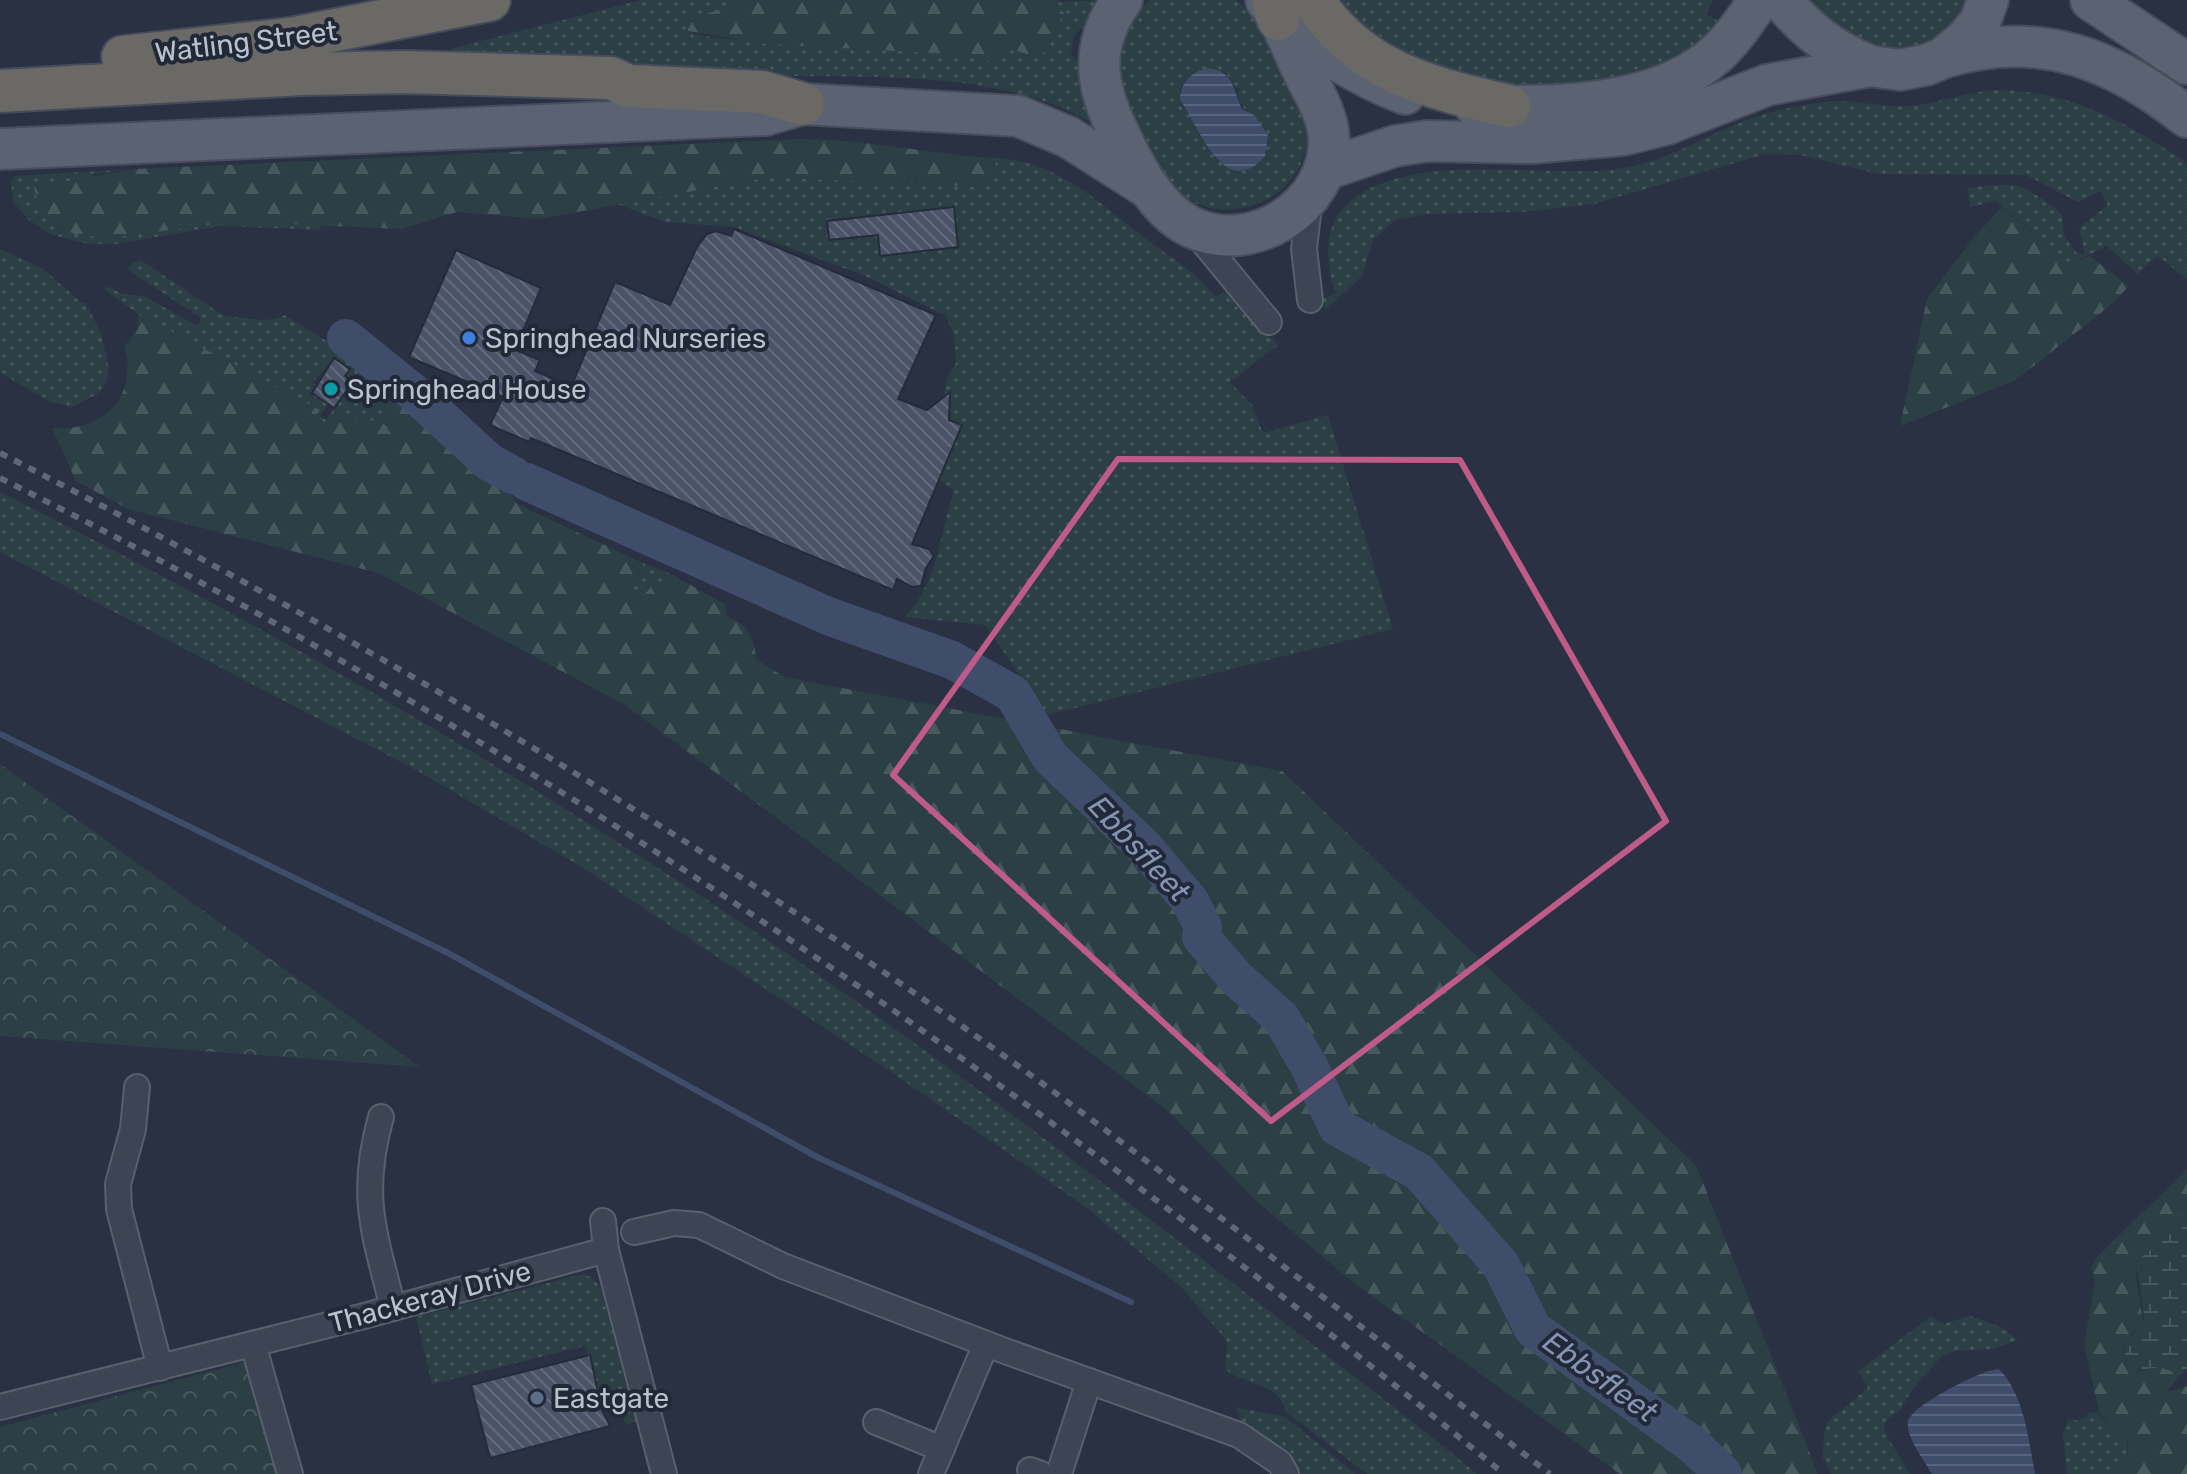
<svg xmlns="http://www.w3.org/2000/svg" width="2187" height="1474" font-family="Rubik,sans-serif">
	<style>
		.grass { fill: url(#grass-dots); fill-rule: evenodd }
		.forest { fill: url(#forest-firs) }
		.wetland { fill: url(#wetland-marsh) }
		.park { fill: url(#park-crowns) }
		.water { fill: url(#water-rules) }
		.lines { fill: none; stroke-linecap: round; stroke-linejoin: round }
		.stream { stroke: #3f4d6b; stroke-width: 6 }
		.river { stroke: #3f4d6b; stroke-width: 38 }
		.building { fill: url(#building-back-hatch); stroke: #242b3a; stroke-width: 2 }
		.minor-casing { stroke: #585f6d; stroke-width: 28 }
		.primary-casing { stroke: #474d5c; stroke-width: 44 }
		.trunk-casing { stroke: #454c5a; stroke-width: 46 }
		.minor { stroke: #3d4453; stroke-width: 24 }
		.primary { stroke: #5b6372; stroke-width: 40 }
		.trunk { stroke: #6a6966; stroke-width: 42 }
		.rail { stroke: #5f6879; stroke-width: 6; stroke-dasharray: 8 8; stroke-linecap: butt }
		.marked { fill: none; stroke: #bf5b88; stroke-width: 6; stroke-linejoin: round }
		.shop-dot { fill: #3f7fe0; stroke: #212938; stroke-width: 3 }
		.culture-dot { fill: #0f9aa8; stroke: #212938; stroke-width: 3 }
		.service-dot { fill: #5c6f8a; stroke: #212938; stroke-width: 3 }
		.labels { text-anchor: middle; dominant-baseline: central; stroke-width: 8; stroke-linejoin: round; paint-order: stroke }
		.street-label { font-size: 28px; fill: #bac0cc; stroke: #212938 }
		.poi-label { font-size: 28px; fill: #bac0cc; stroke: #212938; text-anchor: start }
		.water-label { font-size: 30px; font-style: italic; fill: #8393b2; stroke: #212938 }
	</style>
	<defs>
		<pattern id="grass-dots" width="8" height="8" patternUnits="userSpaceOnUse" patternTransform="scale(2)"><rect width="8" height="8" fill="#2b3f44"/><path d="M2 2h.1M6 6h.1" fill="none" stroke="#48595e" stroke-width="1.8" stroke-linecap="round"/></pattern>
		<pattern id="forest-firs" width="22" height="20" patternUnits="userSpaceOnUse" patternTransform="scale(2)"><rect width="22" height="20" fill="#2b3f44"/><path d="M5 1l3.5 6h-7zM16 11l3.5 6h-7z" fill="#48595e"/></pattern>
		<pattern id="wetland-marsh" width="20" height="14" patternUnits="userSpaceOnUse" patternTransform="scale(2)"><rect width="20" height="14" fill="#2b3f44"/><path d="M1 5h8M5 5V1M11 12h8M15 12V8" fill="none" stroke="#48595e"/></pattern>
		<pattern id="park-crowns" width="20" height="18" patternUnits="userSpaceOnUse" patternTransform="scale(2)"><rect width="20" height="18" fill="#2b3f44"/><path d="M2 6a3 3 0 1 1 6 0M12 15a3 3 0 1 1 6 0" fill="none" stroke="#48595e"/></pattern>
		<pattern id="water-rules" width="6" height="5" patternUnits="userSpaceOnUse" patternTransform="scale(2)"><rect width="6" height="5" fill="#3f4d6b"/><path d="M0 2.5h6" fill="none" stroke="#59657f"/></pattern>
		<pattern id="building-back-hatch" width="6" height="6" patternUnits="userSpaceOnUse" patternTransform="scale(2)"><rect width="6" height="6" fill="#4a5367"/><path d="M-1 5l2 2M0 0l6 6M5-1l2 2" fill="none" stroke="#626a7c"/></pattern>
	</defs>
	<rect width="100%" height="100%" fill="#293143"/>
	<!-- grass -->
	<g class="grass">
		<path d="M641,0H747L689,20L690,33L717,38L953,54L994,62L1010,49L1026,54L1047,52L1063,13L1055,6L1056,2L1103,0L1091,21L1074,35L1071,54L1082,66L1094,124C994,66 865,80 754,75C654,71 555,66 455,62L453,48Z"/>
		<path d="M1150,0H1236C1266,21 1293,80 1304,114C1311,139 1306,163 1289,182C1258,216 1202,221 1170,184C1158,171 1151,152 1142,136C1127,108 1110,78 1118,44C1122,28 1138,11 1150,0ZM1209,68L1226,73L1236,89L1240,88L1237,93C1241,114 1260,117 1268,135L1250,168C1219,175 1207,147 1195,124C1191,117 1185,110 1181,103C1172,86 1195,70 1209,68Z"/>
		<polygon points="1332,0 1713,0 1706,14 1718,21 1699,44 1670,65 1589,87 1513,86 1456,76 1368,37"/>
		<path d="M1809,0H1966C1960,16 1949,28 1935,37C1888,65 1843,32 1809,0Z"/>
		<path d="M1994,90C2070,90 2126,122 2187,163V279L2158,256L2137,274L2107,246L2070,264L1996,201L1970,207L1967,188C2022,182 2019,181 2062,214L2064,236L2077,253L2085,254L2079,227L2108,205L2100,191L2078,202L2026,175L1879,174L1800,155L1765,154L1594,204L1524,212L1429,214L1395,220L1373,240L1362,276L1326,310L1322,299L1336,293C1323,258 1323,219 1357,196C1417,155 1526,174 1596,171C1669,168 1707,129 1772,112C1794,106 1816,102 1838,101C1863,101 1886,108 1911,106C1939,103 1966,92 1994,90Z"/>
		<path d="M998,158C1058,163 1095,199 1141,235C1171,259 1189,265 1216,297L1227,291L1278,345L1230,382L1252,405L1263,433L1328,415L1393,629L1047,715L985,625L905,617C940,578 938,538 954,491L939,479L962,425L940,416L947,378L956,363L954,336L946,316L865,276L734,227L665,222L617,204L769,177L983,187Z"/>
		<polygon points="135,169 94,174 57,228 107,238 233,222 320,225 321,230 219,226 117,244 88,244 52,235 30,221 13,202 11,182 15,176"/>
		<polygon points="0,249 42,268 82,303 85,302 101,333 109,369 106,383 97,394 72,407 51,402 0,373"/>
		<path d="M141,260L224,316C245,316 265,325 285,315L325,340H333L345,329L348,332L334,348L375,388L389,425L333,418L328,426L315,417L319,410L138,314L104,289L106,286L123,294L144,296L197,326L201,318L128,270L132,263ZM333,360L350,369L345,376L353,382L326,420L320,416L328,404L312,393L317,385L313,382Z"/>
		<path d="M0,492C305,645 602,821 881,1019C1002,1105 1120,1196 1238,1287C1318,1349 1399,1409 1477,1474H1367L1285,1411C1280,1382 1244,1386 1225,1369L1227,1341L1181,1287L1086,1207L891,1072L580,866L416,770L0,552Z"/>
		<polygon points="643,563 678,577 648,590 643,596 631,588"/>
		<polygon points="583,1274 593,1278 601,1288 636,1422 625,1425 622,1404 602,1410 585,1346 432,1384 416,1317"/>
		<polygon points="1931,1316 1943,1324 1970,1316 2001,1327 2018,1340 1994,1349 1956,1351 1942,1356 1911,1391 1901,1409 1886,1422 1884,1431 1910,1474 1831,1474 1823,1458 1824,1433 1828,1421 1868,1388 1858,1371"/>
		<polygon points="1236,1407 1285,1417 1356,1474 1298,1474 1242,1427"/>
		<polygon points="2097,1412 2114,1433 2127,1440 2128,1457 2118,1474 2067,1474 2063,1434 2068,1419 2079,1421 2089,1413"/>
	</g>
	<!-- forest -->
	<g class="forest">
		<polygon points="747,0 1059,0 1055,5 1064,13 1047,52 1026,54 1010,49 995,62 953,54 766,44 688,31 688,20"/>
		<path d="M796,139C864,138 930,155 998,158L984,187L769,177L539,219L457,212L402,229L233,222L107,238L75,234L53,225L40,210L34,187L135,169Z"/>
		<polygon points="2002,207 2070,264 2089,256 2129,286 2112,304 2016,380 1900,426 1927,299 1974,237"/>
		<path d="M138,314L320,410L315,417L328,426L333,418L367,419L388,426L375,388L400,372L399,375L483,438L520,459L509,487L517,504L643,563L631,588L643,596L651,587L676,577L725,604L727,617C748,623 755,640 756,659L784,677L1282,771L1696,1165L1818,1474H1620L1354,1283L1256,1201L1167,1110L625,705L378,573L128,509L76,481L52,428C106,431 137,398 125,345L138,329Z"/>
		<polygon points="353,326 362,334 367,332 394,368 373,386 333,348"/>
		<polygon points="2187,1169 2187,1203 2173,1219 2170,1234 2135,1270 2143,1322 2124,1342 2125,1361 2137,1371 2160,1367 2182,1374 2166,1392 2187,1386 2187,1474 2118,1474 2128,1457 2128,1442 2114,1433 2099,1412 2084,1345 2095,1281 2091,1268 2098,1256"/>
	</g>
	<!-- wetland -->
	<polygon class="wetland" points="2187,1203 2187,1369 2180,1375 2160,1367 2132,1371 2126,1365 2124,1342 2143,1323 2144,1316 2136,1262 2170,1234 2173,1219"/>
	<!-- park -->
	<g class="park">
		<polygon points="0,764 420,1067 0,1036"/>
		<polygon points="249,1361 279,1474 0,1474 0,1427"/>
	</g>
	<!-- water -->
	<g class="water">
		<path d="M1209,68C1234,72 1233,89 1242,109L1255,116L1268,135L1265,156C1224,204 1198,124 1180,100C1180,82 1192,71 1209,68Z"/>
		<path d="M1999,1369C2024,1394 2029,1441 2035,1474H1932C1925,1461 1906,1438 1908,1422C1910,1406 1983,1369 1999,1369Z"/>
	</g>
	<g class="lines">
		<!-- stream -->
		<polyline class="stream" points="0,734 448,953 819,1158 1131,1302"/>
		<!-- river -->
		<g class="river">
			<polyline points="346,338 415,394 489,462 513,475"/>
			<polyline points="527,482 828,616 952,660 1013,694 1050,757 1144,847 1190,901 1203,927 1201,937 1236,978 1281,1018 1310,1068 1337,1127 1419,1172 1501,1265 1533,1329 1693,1445 1723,1474"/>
		</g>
	</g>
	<!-- building -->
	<g class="building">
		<polygon points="954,207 958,247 880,256 878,235 829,240 827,221"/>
		<polygon points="734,229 936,315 898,399 927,410 950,392 949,420 962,425 912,544 929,549 934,556 926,568 921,586 912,587 897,579 893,590 531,438 529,442 490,425 503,397 409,357 456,250 541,288 515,350 540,360 535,371 571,387 615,282 670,305 697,247 707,234 716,231 731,236"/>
		<polygon points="334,358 350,369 345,376 353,382 334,408 312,393"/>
		<polygon points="590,1355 602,1410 610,1426 490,1458 471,1385"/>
	</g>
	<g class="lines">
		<defs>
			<g id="minor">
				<polyline points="1194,231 1269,322"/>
				<polyline points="1310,300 1304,249 1310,197"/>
				<polyline points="137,1087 133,1129 118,1184 119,1209 160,1368"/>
				<path d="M381,1117C359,1195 374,1232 393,1308"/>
				<polyline points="603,1221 606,1250"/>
				<polyline points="634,1232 674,1223 699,1225 783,1266 1005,1351 1239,1435 1280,1463 1286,1474"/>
				<polyline points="253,1344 290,1474"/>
				<polyline points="0,1407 364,1316 606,1250 664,1474"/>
				<polyline points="876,1422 942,1449"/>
				<polyline points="1030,1470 1041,1474"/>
				<polyline points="931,1474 986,1344"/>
				<polyline points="1059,1474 1089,1381"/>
			</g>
			<g id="primary">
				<path d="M1122,0C1092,42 1094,80 1115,125C1131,160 1154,209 1191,227C1252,256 1331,207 1329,138C1328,113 1310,87 1300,65C1290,43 1281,19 1266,0"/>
				<path d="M1782,0C1806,31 1834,51 1870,66"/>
				<polyline points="2091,0 2187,64"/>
				<path d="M1281,21C1320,52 1359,76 1405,94"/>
				<path d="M1946,57C2039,29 2114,59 2187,117"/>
				<path d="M1475,106C1550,106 1645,109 1708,61C1728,46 1745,21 1759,0"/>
				<polyline points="0,149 766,115 803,104 1018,116 1068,137 1150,189"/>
				<polyline points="1324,170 1395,146 1427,141 1531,143 1623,135 1667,124 1767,85 1870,66 1900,70 1926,65 1943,58 1965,40 1980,22 1988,0"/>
			</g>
			<g id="trunk">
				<polyline points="1273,0 1278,19"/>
				<path d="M1313,0C1360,72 1430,88 1509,106"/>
				<polyline points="123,57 290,39 489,0"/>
				<polyline points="0,91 302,74 406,72 611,78 628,86 762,92 803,104"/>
			</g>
		</defs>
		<!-- minor casing -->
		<use href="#minor" class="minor-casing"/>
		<!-- primary casing -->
		<use href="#primary" class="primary-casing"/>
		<!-- trunk casing -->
		<use href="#trunk" class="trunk-casing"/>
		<!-- minor -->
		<use href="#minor" class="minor"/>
		<!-- primary -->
		<use href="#primary" class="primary"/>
		<!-- trunk -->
		<use href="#trunk" class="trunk"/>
		<!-- rail -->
		<g class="rail">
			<path d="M0,453C376,645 744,863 1084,1114C1241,1231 1395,1354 1550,1474"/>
			<path d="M0,478C540,747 1039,1091 1504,1474"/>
		</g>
	</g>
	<!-- marked area -->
	<path class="marked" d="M1118,459L1460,460L1666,821L1271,1121L893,775Z"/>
	<!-- markers -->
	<circle class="shop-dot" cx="469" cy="338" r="8"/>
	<circle class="culture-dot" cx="331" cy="389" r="8"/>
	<circle class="service-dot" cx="537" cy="1398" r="8"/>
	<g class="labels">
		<!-- street labels -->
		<g class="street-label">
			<text transform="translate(246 42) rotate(-7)">Watling Street</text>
			<text transform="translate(430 1297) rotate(-15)">Thackeray Drive</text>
		</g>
		<!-- poi labels -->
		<g class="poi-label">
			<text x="485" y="338">Springhead Nurseries</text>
			<text x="347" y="389">Springhead House</text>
			<text x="553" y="1398">Eastgate</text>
		</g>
		<!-- water labels -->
		<g class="water-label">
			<text transform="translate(1139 849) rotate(47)">Ebbsfleet</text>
			<text transform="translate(1600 1377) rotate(36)">Ebbsfleet</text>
		</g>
	</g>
</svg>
